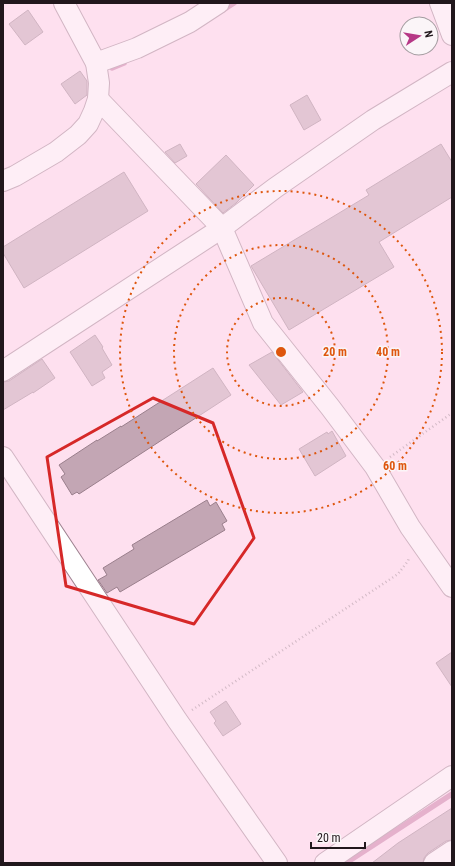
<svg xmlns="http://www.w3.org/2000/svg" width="455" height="866" font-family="'Roboto Condensed',sans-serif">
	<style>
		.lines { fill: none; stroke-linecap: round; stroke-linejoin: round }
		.stream { stroke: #c778a3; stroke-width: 5.5 }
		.building { fill: #c3a6b4; stroke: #9a7f8c }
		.minor-casing { stroke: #9e8290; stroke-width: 22 }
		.path { stroke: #9f8a94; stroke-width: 2.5; stroke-dasharray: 1 3; stroke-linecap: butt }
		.minor { stroke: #fff; stroke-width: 20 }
		.marked { fill: none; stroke: #d62828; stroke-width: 3; stroke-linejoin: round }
		.ring { fill: none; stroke: #de560d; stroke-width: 2; stroke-dasharray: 2 4 }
		.centre { fill: #de560d; stroke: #fbf5f8; stroke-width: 2 }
		.ring-label { font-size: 12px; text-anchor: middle; font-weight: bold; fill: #de560d; stroke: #fbf5f8; stroke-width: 3; stroke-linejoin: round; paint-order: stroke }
	</style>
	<rect width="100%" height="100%" fill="#fee0ef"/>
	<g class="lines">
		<!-- stream -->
		<g class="stream">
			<polyline points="223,10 234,3"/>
			<polyline points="112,68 124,63"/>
			<polyline points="346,863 452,794"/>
		</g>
	</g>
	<!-- building -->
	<g class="building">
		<polygon points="28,10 43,32 25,45 9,24"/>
		<polygon points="80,71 87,81 87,95 75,104 61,84"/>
		<polygon points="307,95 321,120 304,130 290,105"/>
		<polygon points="180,144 187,156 175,163 165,152"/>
		<polygon points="441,144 452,162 452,197 379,242 394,267 289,330 251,266 369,195 366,190"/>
		<polygon points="226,155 254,185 236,203 223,213 196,184"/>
		<polygon points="124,172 148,211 24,288 3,253 3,247"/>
		<polygon points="95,335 103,347 102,348 112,365 102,372 105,378 92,386 70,352"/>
		<polygon points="272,352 303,392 281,405 249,365"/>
		<polygon points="42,359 55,378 33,393 33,392 3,410 3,382 9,381"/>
		<polygon points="213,368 231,395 79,494 77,492 72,495 61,477 65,474 59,465 97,440 97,441 121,426 121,427"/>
		<polygon points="332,431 346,456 315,476 299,449 327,432 328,434"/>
		<polygon points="207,500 210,506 216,502 227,521 222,524 225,530 120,592 117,587 107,593 98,580 107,575 103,568 134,549 132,545"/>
		<polygon points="452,652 452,687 436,663"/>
		<polygon points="226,701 241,724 223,736 214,723 216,721 210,712"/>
		<polygon points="452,808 452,840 446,841 428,853 424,858 423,863 372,863 398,843"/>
	</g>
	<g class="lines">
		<defs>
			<g id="minor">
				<polyline points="440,3 452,35"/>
				<polyline points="96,63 137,48 190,22 219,3"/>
				<polyline points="98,99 222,228 263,323 275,338 330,407 375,467 410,527 452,587"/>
				<polyline points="3,181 15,176 56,152 78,135 88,124 94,111 98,99 99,83 96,63 64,3"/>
				<polyline points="3,371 222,228 275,188 373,120 452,72"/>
				<polyline points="3,457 177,720 277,863"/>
				<polyline points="325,863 452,776"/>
				<polyline points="434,863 452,851"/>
			</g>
		</defs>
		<!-- minor casing -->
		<use href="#minor" class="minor-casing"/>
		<!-- path -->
		<g class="path">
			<polyline points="390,457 452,413"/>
			<polyline points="192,710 398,574 408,561 409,558"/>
		</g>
		<!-- minor -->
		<use href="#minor" class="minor"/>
	</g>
	<!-- marked area -->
	<path d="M0 0H455V866H0ZM153,398L213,423L254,538L194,624L66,586L47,457Z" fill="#fee0ef" fill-opacity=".55" fill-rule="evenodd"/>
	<path class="marked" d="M153,398L213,423L254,538L194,624L66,586L47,457Z"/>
	<!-- distance rings -->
	<g class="ring">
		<circle cx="281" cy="352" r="54"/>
		<circle cx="281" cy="352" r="107"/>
		<circle cx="281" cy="352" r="161"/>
	</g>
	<circle cx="281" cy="352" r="6" class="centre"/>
	<g class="ring-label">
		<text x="335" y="356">20 m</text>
		<text x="388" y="356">40 m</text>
		<text x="395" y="470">60 m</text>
	</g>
	<!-- border -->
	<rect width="455" height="866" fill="none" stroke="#21171c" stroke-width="8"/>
	<!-- north arrow -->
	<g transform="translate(419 36) rotate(78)"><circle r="19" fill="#fbf5f8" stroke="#a49ca0"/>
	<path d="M0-3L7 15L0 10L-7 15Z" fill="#b63886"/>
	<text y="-6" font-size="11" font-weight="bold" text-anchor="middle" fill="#21171c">N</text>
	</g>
	<!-- scale -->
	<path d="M311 842v6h54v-6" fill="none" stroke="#21171c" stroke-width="2"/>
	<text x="317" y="842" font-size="12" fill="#21171c" stroke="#fbf5f8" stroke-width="3" paint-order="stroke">20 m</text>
</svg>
